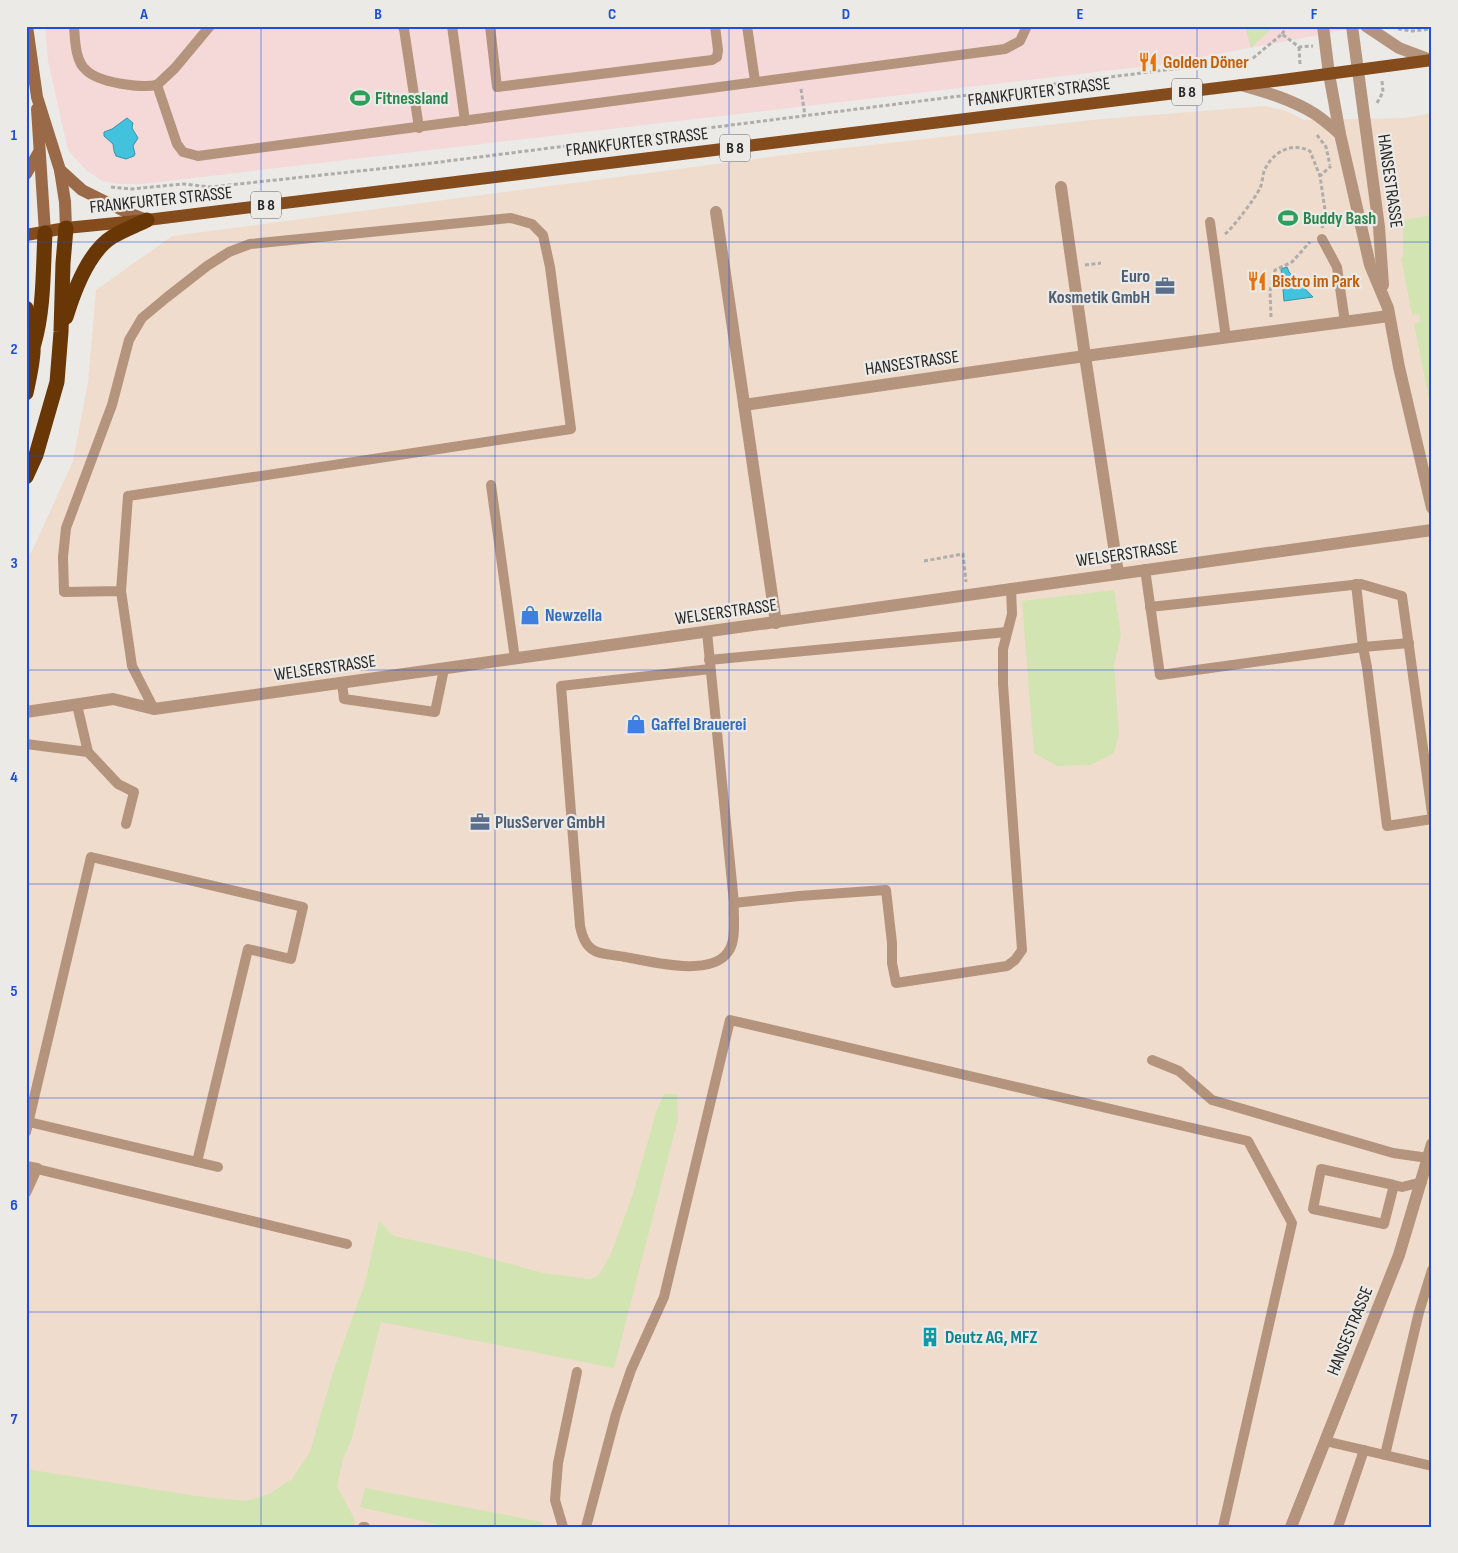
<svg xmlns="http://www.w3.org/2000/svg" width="1458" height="1553" font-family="'Sofia Sans Condensed',sans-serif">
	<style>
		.commercial { fill: #f4d9d8 }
		.industrial { fill: #f0dccd }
		.green { fill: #d2e4b1 }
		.water { fill: #42c2dc; stroke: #3a94a5 }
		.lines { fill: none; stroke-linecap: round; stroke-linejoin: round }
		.path { stroke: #afadaa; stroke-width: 3; stroke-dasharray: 4 2.5; stroke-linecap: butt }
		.lane { stroke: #b5947d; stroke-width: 10 }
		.street { stroke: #b5947d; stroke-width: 12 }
		.secondary { stroke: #9a6a48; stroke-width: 12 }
		.primary { stroke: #844b1c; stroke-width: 12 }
		.highway { stroke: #693605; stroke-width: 15 }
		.grid { fill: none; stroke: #1d4ed8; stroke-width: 1; stroke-opacity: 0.55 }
		.labels { text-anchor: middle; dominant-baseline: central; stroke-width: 4.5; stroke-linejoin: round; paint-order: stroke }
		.shield { fill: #eceae6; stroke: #63625f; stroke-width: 1 }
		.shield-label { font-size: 16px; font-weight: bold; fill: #282725 }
		.food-label { font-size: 18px; font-weight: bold; fill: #c56008; stroke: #eceae6; text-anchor: start }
		.street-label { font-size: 18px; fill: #282725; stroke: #eceae6 }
		.leisure-label { font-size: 18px; font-weight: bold; fill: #27864d; stroke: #eceae6; text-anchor: start }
		.service-label { font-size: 18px; font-weight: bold; fill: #4e5e75; stroke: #eceae6; text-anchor: end }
		.shop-label { font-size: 18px; font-weight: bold; fill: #366cbe; stroke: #eceae6; text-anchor: start }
		.culture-label { font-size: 18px; font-weight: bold; fill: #0d838f; stroke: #eceae6; text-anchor: start }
		.neatline { fill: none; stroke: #1d4ed8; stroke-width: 2 }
		.grid-label { font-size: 16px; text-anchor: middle; font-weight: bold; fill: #1d4ed8 }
	</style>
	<rect width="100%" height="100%" fill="#eceae6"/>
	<!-- commercial -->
	<polygon class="commercial" points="45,26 1366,26 1165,64 142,184 118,184 102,181 86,170 68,150 48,61"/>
	<!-- industrial -->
	<polygon class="industrial" points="1265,106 1287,111 1304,120 1404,118 1432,113 1432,1527 26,1527 26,557 32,551 73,461 88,382 96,290 172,236 800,153 1101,119"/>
	<!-- green -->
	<g class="green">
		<polygon points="1245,26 1272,26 1269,31 1251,48"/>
		<polygon points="1432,215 1432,328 1430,331 1432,343 1432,398 1429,399 1414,324 1420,322 1419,314 1412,315 1401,257 1403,257 1403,220"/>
		<polygon points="1114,590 1121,635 1114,665 1119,734 1114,753 1090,765 1057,766 1034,753 1022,601"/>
		<polygon points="664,1094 677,1094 678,1119 614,1368 381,1322 352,1438 343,1459 337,1486 355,1520 354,1527 26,1527 26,1469 196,1496 246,1501 269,1494 292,1479 310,1452 333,1372 365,1283 379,1221 394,1236 467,1252 543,1273 590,1279 598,1276 604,1267 612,1251 633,1194 656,1112"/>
		<polygon points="365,1488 542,1522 543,1527 448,1527 360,1507"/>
	</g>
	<!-- water -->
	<g class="water">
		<polygon points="127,118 133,123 132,128 138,138 133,146 135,154 134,156 126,159 116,156 114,151 113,144 104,136 104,132 112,129"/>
		<polygon points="1287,267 1289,272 1313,297 1284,301 1281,269"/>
	</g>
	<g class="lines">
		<!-- path -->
		<g class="path">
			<polyline points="1398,29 1412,31 1432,29"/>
			<polyline points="1282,34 1287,26"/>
			<polyline points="1299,47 1300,64"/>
			<polyline points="801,89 805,116"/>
			<polyline points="1377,103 1383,92 1382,81"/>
			<polyline points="1317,135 1326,147 1330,165"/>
			<polyline points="111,187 131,189 183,184 211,187 424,164 1252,59 1282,34 1299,47 1313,46"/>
			<polyline points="1322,228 1326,217 1320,176 1331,166"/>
			<path d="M1225,234C1233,228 1256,197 1260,188C1263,182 1262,175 1265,169C1274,151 1292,142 1310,151L1320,176"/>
			<polyline points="1085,265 1101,263"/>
			<polyline points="1271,317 1270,291 1275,270 1292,262 1310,242"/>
			<polyline points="924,561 963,554 966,582"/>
		</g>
		<!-- lane -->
		<g class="lane">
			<path d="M74,26C75,39 75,61 86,70C99,83 139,88 157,85L177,144L183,152L198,156L1005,49L1020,41L1027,26"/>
			<polyline points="402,26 404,29 419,128"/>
			<polyline points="452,26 465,121"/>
			<polyline points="490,26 497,87 712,60 717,57 718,50 715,26"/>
			<polyline points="747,26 755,81"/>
			<polyline points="157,85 175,68 210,26"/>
			<polyline points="1210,222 1226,338"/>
			<polyline points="1322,239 1337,267 1345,322"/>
			<polyline points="491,485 515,659"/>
			<polyline points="1145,569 1160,675 1363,647 1367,667 1387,826 1432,819"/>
			<polyline points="1356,584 1363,647 1409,643"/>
			<polyline points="121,591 128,496 571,429 550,267 543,235 532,224 511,218 250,244 229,252 207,266 166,298 142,318 129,340 112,405 66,528 63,557 64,592 121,591 132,666 154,709"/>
			<polyline points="1150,607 1361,584 1402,596 1432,813"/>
			<path d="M707,632L734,903C733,918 737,940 728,952C710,978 650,961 625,957C616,955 603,955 595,951C585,946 582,935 580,926L561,686L710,669"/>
			<polyline points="709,660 1007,632"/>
			<polyline points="342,683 344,699 435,712 444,669"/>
			<polyline points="77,705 88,752 118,784 134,792 126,824"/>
			<polyline points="26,744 88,752"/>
			<polyline points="734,903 799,896 886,890 892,943 892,963 896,983 1007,966 1015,960 1022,950 1003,684 1003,649 1012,614 1011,588"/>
			<polyline points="1152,1060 1179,1071 1212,1100 1393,1153 1428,1158"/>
			<polyline points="29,1122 218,1167"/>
			<polyline points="26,1132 91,857 303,907 291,959 248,949 197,1162"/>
			<polyline points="1394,1185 1384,1224 1313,1209 1321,1169 1394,1185 1402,1187 1422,1182"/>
			<polyline points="26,1193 37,1169 347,1244"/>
			<polyline points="1325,1441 1432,1466"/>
			<polyline points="1385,1455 1419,1312 1432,1270"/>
			<polyline points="363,1527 365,1527"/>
			<polyline points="563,1527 555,1500 558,1463 577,1372"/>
			<polyline points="586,1527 616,1414 631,1370 664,1297 730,1020 1248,1141 1292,1223 1223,1527"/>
			<polyline points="1338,1527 1364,1450"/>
		</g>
		<!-- street -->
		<g class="street">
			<polyline points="1323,26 1329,74 1340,134 1370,265 1388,308 1399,367 1432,508"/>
			<polyline points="1352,26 1379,227 1383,285"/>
			<polyline points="1366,26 1399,48 1431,60"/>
			<path d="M1241,85C1266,92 1293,100 1315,114C1324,120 1332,127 1340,134"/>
			<polyline points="1061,187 1085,356 1389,316"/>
			<polyline points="716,212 776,623"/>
			<polyline points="744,405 1085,356 1118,573"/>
			<polyline points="26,712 113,699 154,709 1432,530"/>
			<polyline points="26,1167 37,1169"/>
			<polyline points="1291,1527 1399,1255 1432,1144"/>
		</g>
		<!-- secondary -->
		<g class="secondary">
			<polyline points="27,26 37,97 60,170 65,202 66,228"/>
			<polyline points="37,109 45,233"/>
			<polyline points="60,170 82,190 126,212 147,220"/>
			<polyline points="26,174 39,152"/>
		</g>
		<!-- primary -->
		<polyline class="primary" points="26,235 66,228 147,220 1290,79 1432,60"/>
		<!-- highway -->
		<g class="highway">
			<path d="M26,308C38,339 33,362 26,393"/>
			<path d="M66,317C74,291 88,252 112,237C123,230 135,226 147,220"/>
			<path d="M34,344C44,309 43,270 45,233"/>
			<polyline points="26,477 36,455 57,382 61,332 63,263 66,228"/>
		</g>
	</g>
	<!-- grid -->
	<path class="grid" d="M261,26V1527M495,26V1527M729,26V1527M963,26V1527M1197,26V1527M26,242H1432M26,456H1432M26,670H1432M26,884H1432M26,1098H1432M26,1312H1432"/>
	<!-- icons -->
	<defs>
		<symbol id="restaurant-bare" viewBox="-9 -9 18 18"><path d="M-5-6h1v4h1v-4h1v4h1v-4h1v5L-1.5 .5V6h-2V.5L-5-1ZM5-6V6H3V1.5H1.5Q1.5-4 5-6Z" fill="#e8710a" stroke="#eceae6" stroke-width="2.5" paint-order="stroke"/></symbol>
		<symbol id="stadium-bare" viewBox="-9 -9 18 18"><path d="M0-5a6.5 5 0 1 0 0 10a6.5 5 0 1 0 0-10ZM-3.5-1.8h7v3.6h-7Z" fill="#2e9e5b" stroke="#eceae6" stroke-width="2.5" paint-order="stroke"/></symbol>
		<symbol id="office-bare" viewBox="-9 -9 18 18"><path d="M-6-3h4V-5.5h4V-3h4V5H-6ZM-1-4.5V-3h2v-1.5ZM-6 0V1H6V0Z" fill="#5c6f8a" stroke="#eceae6" stroke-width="2.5" paint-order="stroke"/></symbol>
		<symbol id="shop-bare" viewBox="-9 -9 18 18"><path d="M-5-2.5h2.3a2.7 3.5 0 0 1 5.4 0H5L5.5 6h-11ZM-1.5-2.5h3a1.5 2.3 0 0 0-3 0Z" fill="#3f7fe0" stroke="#eceae6" stroke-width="2.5" paint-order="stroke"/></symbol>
		<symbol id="building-bare" viewBox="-9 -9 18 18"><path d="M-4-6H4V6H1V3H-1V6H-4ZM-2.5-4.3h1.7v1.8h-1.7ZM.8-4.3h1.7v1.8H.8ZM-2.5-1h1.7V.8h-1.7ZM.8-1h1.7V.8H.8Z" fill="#0f9aa8" stroke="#eceae6" stroke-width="2.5" paint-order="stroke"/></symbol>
	</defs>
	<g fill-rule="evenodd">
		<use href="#restaurant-bare" x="1134" y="48" width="28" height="28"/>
		<use href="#stadium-bare" x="346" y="84" width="28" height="28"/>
		<use href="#stadium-bare" x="1274" y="204" width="28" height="28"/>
		<use href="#restaurant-bare" x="1243" y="267" width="28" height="28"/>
		<use href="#office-bare" x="1151" y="272" width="28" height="28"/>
		<use href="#shop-bare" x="516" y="601" width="28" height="28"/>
		<use href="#shop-bare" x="622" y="710" width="28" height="28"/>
		<use href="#office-bare" x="466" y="808" width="28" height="28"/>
		<use href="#building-bare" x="916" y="1323" width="28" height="28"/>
	</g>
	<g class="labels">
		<!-- shield labels -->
		<g class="shield">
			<rect x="1172" y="78.5" width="30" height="27" rx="4"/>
			<rect x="720" y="134.5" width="30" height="27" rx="4"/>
			<rect x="251" y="191.5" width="30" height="27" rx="4"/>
		</g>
		<g class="shield-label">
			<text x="1187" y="92">B 8</text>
			<text x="735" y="148">B 8</text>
			<text x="266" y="205">B 8</text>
		</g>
		<!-- food labels -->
		<g class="food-label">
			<text x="1163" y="62">Golden Döner</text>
			<text x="1272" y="281">Bistro im Park</text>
		</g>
		<!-- street labels -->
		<g class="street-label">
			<text transform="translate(1039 92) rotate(-7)">FRANKFURTER STRASSE</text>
			<text transform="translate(637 142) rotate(-7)">FRANKFURTER STRASSE</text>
			<text transform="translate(1390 181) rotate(82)">HANSESTRASSE</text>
			<text transform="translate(161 200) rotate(-6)">FRANKFURTER STRASSE</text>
			<text transform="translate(912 363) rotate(-8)">HANSESTRASSE</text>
			<text transform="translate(1127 554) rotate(-8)">WELSERSTRASSE</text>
			<text transform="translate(726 612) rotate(-8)">WELSERSTRASSE</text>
			<text transform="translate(325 668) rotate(-8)">WELSERSTRASSE</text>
			<text transform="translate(1350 1331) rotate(-68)">HANSESTRASSE</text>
		</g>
		<!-- leisure labels -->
		<g class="leisure-label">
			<text x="375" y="98">Fitnessland</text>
			<text x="1303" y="218">Buddy Bash</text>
		</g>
		<!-- service labels -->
		<g class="service-label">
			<text x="1150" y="276">Euro<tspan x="1150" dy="21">Kosmetik GmbH</tspan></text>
			<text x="495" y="822" text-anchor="start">PlusServer GmbH</text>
		</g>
		<!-- shop labels -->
		<g class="shop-label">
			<text x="545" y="615">Newzella</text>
			<text x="651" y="724">Gaffel Brauerei</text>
		</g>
		<!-- culture labels -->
		<g class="culture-label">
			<text x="945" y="1337">Deutz AG, MFZ</text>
		</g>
	</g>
	<!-- border -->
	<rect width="1458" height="1553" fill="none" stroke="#eceae6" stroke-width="55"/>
	<rect x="28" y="28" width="1402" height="1498" class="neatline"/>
	<g class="grid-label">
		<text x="144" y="19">A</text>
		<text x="378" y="19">B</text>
		<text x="612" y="19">C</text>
		<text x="846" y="19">D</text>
		<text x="1080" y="19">E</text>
		<text x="1314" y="19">F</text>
		<text x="14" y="140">1</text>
		<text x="14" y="354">2</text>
		<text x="14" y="568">3</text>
		<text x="14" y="782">4</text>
		<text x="14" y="996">5</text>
		<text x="14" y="1210">6</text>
		<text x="14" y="1424">7</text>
	</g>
</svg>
